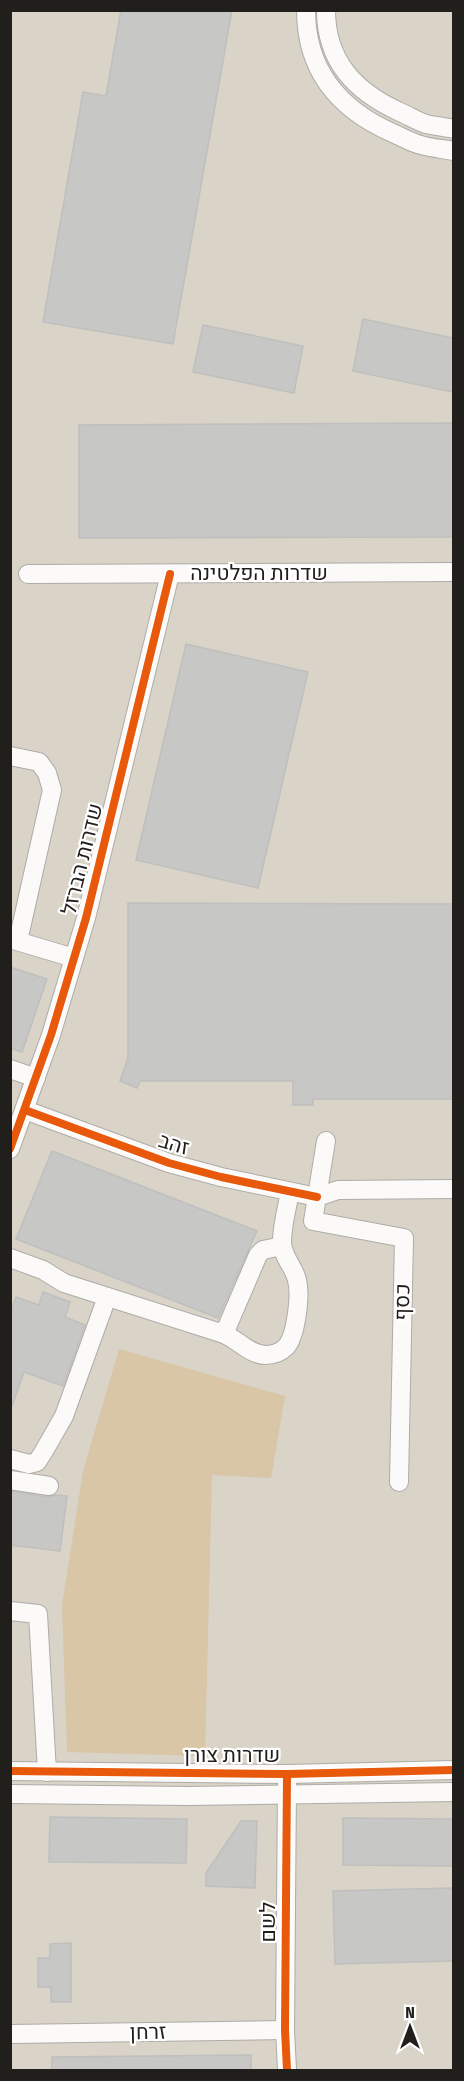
<svg xmlns="http://www.w3.org/2000/svg" width="464" height="2081" font-family="'Fira Sans Condensed',Heebo,sans-serif">
	<style>
		.built { fill: #d9d3c8 }
		.green { fill: #d9c6a7 }
		.building { fill: #c7c7c6; stroke: #bfbfbe; stroke-width: 1.5 }
		.lines { fill: none; stroke-linecap: round; stroke-linejoin: round }
		.minor-casing { stroke: #aeaca8; stroke-width: 20 }
		.minor { stroke: #fbfaf9; stroke-width: 18 }
		.cycleway-casing { stroke: #fff; stroke-width: 11 }
		.cycleway { stroke: #e8590c; stroke-width: 8 }
		.labels { text-anchor: middle; dominant-baseline: central; stroke-width: 4.5; stroke-linejoin: round; paint-order: stroke }
		.street-label { font-size: 21px; fill: #211f1c; stroke: #fff }
	</style>
	<rect width="100%" height="100%" fill="#e2deda"/>
	<!-- built -->
	<rect class="built" x="11" y="11" width="442" height="2059"/>
	<!-- green -->
	<polygon class="green" points="119,1349 285,1396 271,1478 212,1475 205,1756 67,1752 62,1605 83,1471"/>
	<!-- building -->
	<g class="building">
		<polygon points="121,10 232,10 173,344 43,322 83,92 106,96"/>
		<polygon points="363,319 453,338 453,392 353,371"/>
		<polygon points="203,325 303,346 294,393 193,372"/>
		<polygon points="453,423 453,537 79,538 79,425"/>
		<polygon points="186,644 308,672 258,888 136,860"/>
		<polygon points="128,903 453,904 453,1099 313,1099 313,1105 293,1105 293,1081 140,1081 137,1088 120,1081 128,1058"/>
		<polygon points="10,967 47,979 22,1052 10,1048"/>
		<polygon points="52,1151 257,1231 218,1318 16,1239"/>
		<polygon points="43,1292 70,1302 65,1317 85,1325 63,1386 24,1372 12,1406 10,1405 10,1313 16,1297 39,1305"/>
		<polygon points="10,1491 47,1497 56,1495 67,1496 60,1551 10,1545"/>
		<polygon points="50,1817 187,1819 186,1863 49,1862"/>
		<polygon points="343,1818 453,1819 453,1866 343,1865"/>
		<polygon points="241,1821 257,1821 255,1888 206,1886 206,1873"/>
		<polygon points="453,1888 453,1961 335,1964 333,1891"/>
		<polygon points="71,1943 71,2002 51,2002 51,1987 38,1987 38,1958 50,1958 50,1944"/>
		<polygon points="251,2055 251,2070 52,2070 52,2057"/>
	</g>
	<g class="lines">
		<defs>
			<g id="minor">
				<path d="M306,10C306,72 341,111 395,134C404,138 412,143 421,145C431,148 443,149 454,151"/>
				<path d="M326,10C326,62 356,92 400,112C409,116 417,121 426,124C435,126 444,127 454,129"/>
				<polyline points="28,574 454,572"/>
				<polyline points="10,756 39,762 47,773 52,790 18,941"/>
				<polyline points="10,939 74,958"/>
				<polyline points="10,1069 36,1078"/>
				<polyline points="25,1110 169,1163 221,1177 317,1197 338,1190 454,1189"/>
				<polyline points="326,1141 313,1221 404,1238 399,1482"/>
				<polyline points="10,1149 51,1035 86,918 170,574"/>
				<path d="M10,1258L43,1270L64,1283L224,1334C238,1340 249,1354 265,1355C272,1355 280,1353 286,1347C296,1336 301,1295 297,1280C294,1266 282,1257 282,1242C282,1225 287,1208 290,1192"/>
				<polyline points="224,1334 258,1255 263,1250 282,1246"/>
				<polyline points="10,1459 29,1464 37,1462 44,1451 64,1416 107,1297"/>
				<polyline points="10,1480 49,1486"/>
				<polyline points="10,1611 38,1614 47,1772"/>
				<polyline points="10,1771 287,1774 454,1770"/>
				<polyline points="287,1784 285,2030 287,2070"/>
				<polyline points="10,1794 189,1796 454,1792"/>
				<polyline points="10,2034 285,2030"/>
			</g>
		</defs>
		<!-- minor casing -->
		<use href="#minor" class="minor-casing"/>
		<!-- minor -->
		<use href="#minor" class="minor"/>
		<defs>
			<g id="cycleway">
				<polyline points="25,1110 169,1163 221,1177 317,1197"/>
				<polyline points="10,1149 51,1035 86,918 170,574"/>
				<polyline points="10,1771 287,1774 454,1770"/>
				<polyline points="287,1774 285,2030 287,2070"/>
			</g>
		</defs>
		<!-- cycleway casing -->
		<use href="#cycleway" class="cycleway-casing"/>
		<!-- cycleway -->
		<use href="#cycleway" class="cycleway"/>
	</g>
	<g class="labels">
		<!-- street labels -->
		<g class="street-label">
			<text x="259" y="573">שדרות הפלטינה</text>
			<text transform="translate(82 859) rotate(-76)">שדרות הברזל</text>
			<text transform="translate(174 1144) rotate(17)">זהב</text>
			<text transform="translate(402 1302) rotate(-89)">כסף</text>
			<text x="232" y="1755">שדרות צורן</text>
			<text transform="translate(268 1922) rotate(-90)">לשם</text>
			<text transform="translate(148 2032) rotate(-1)">זרחן</text>
		</g>
	</g>
	<!-- border -->
	<rect width="464" height="2081" fill="none" stroke="#211f1c" stroke-width="24"/>
	<!-- north arrow -->
	<g transform="translate(410 2027)" stroke="#ffffff" stroke-width="4.5" paint-order="stroke">
	<path d="M0-4.5L10 22L0 15L-10 22Z" fill="#211f1c"/>
	<text y="-9" font-size="16" font-weight="bold" text-anchor="middle" fill="#211f1c">N</text>
	</g>
</svg>
